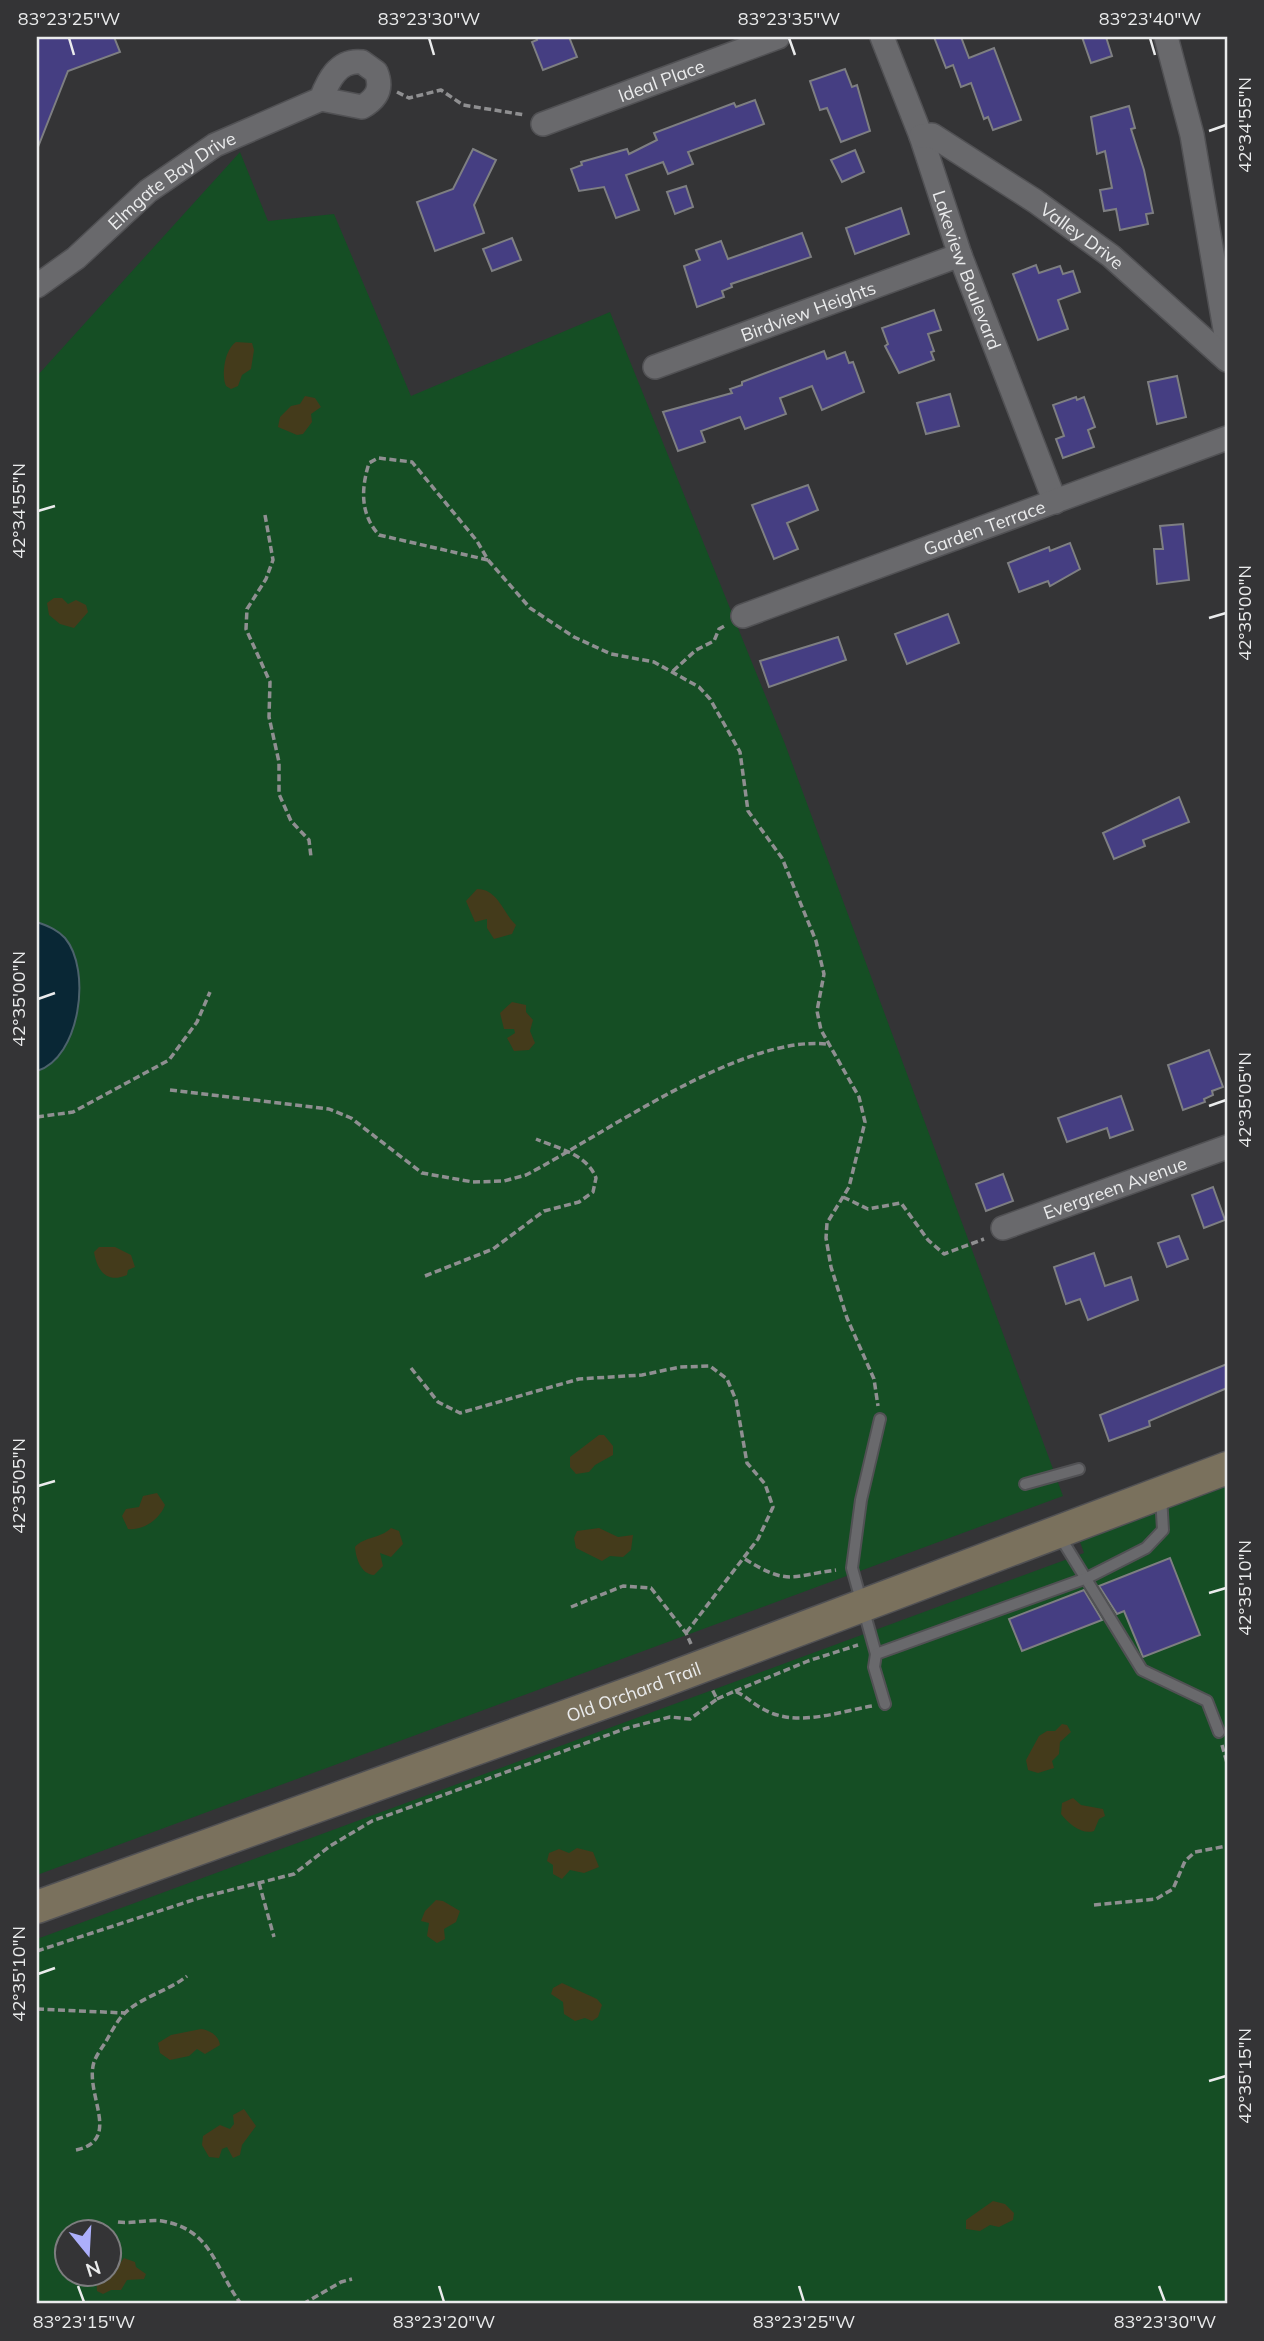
<svg xmlns="http://www.w3.org/2000/svg" width="1264" height="2341" font-family="Mulish,sans-serif">
	<style>
		.green { fill: #154e24; fill-rule: evenodd }
		.sand { fill: #443b1b }
		.water { fill: #092735; stroke: #4c626c; stroke-width: 2 }
		.building { fill: #453e82; stroke: #7e7f82; stroke-width: 2 }
		.lines { fill: none; stroke-linecap: round; stroke-linejoin: round }
		.lane-casing { stroke: #515154; stroke-width: 14 }
		.street-casing { stroke: #515154; stroke-width: 26 }
		.secondary-casing { stroke: #515154; stroke-width: 35 }
		.path { stroke: #8f8f91; stroke-width: 3.5; stroke-dasharray: 7 3.5; stroke-linecap: butt }
		.lane { stroke: #69696c; stroke-width: 10 }
		.street { stroke: #69696c; stroke-width: 23 }
		.secondary { stroke: #7a715d; stroke-width: 32 }
		.ticks { fill: none; stroke: #eaebec; stroke-width: 2.5 }
		.labels { text-anchor: middle; dominant-baseline: central; stroke-width: 5; stroke-linejoin: round; paint-order: stroke }
		.street-label { font-size: 18px; fill: #eaebec; stroke: #343436 }
		.neatline { fill: none; stroke: #eaebec; stroke-width: 2.5 }
		.ticks-label { font-size: 18px; text-anchor: middle; fill: #eaebec }
	</style>
	<rect width="100%" height="100%" fill="#343436"/>
	<!-- green -->
	<g class="green">
		<polygon points="240,152 268,221 334,214 411,396 610,312 785,744 1063,1496 37,1875 37,376"/>
		<path d="M1227,1470V2304H37V1939L1084,1553L1074,1525ZM66,2232H108V2274H66Z"/>
	</g>
	<!-- sand -->
	<g class="sand">
		<path d="M236,342L252,343L254,350L251,369L242,375L238,386L231,389L226,386C221,374 225,349 236,342Z"/>
		<polygon points="305,396 315,398 321,407 311,414 312,422 303,434 297,435 278,427 280,417 291,406 300,404"/>
		<polygon points="54,598 62,598 68,604 76,600 86,605 88,612 74,628 60,624 49,615 47,603"/>
		<path d="M477,889C498,889 503,913 516,925L512,934L494,939L487,928V919L475,922L466,901Z"/>
		<polygon points="512,1002 526,1005 526,1012 533,1020 530,1031 535,1043 529,1050 514,1051 507,1038 515,1033 514,1029 504,1029 500,1013"/>
		<path d="M99,1247H115L131,1255L135,1267L128,1270L127,1275C106,1284 97,1270 94,1252Z"/>
		<polygon points="599,1435 604,1435 613,1446 613,1455 595,1465 589,1472 576,1474 570,1467 570,1457"/>
		<path d="M157,1493L165,1505C160,1519 143,1531 128,1529L122,1516L126,1509L139,1507L143,1496Z"/>
		<path d="M391,1528L399,1531L403,1544L391,1557L380,1553L383,1566L374,1575C361,1574 356,1559 355,1547C365,1536 380,1539 391,1528Z"/>
		<polygon points="599,1528 618,1537 633,1535 631,1550 623,1557 610,1556 602,1561 576,1548 574,1538 577,1531"/>
		<polygon points="1062,1724 1067,1725 1071,1732 1060,1742 1059,1754 1052,1761 1054,1768 1038,1773 1028,1770 1026,1760 1039,1736 1047,1731 1055,1731"/>
		<path d="M1073,1798L1081,1805L1103,1809L1105,1816L1099,1819L1094,1831C1082,1835 1069,1824 1061,1814L1062,1803Z"/>
		<polygon points="577,1848 593,1852 599,1867 584,1873 570,1870 562,1879 553,1874 553,1865 547,1861 549,1853 559,1849 569,1853"/>
		<polygon points="436,1900 443,1901 460,1911 456,1922 444,1929 445,1939 437,1943 427,1936 429,1923 421,1921 425,1911"/>
		<polygon points="562,1983 597,1999 602,2005 598,2017 592,2021 585,2018 575,2021 564,2014 563,2002 551,1994 553,1988"/>
		<path d="M201,2029C210,2030 219,2036 220,2045L205,2054L197,2049L189,2056L170,2060L160,2053L158,2043L171,2035Z"/>
		<polygon points="244,2109 256,2126 242,2145 240,2155 233,2158 227,2147 222,2149 219,2158 209,2157 202,2145 203,2136 220,2125 230,2129 234,2124 233,2115"/>
		<polygon points="993,2201 1005,2204 1014,2213 1013,2220 999,2227 990,2225 980,2231 966,2229 966,2220"/>
		<polygon points="124,2258 135,2262 136,2267 146,2274 144,2279 127,2280 121,2290 111,2290 103,2294 97,2291 96,2275 108,2274 109,2268 117,2267"/>
	</g>
	<!-- water -->
	<path class="water" d="M37,922C47,926 57,929 65,938C92,970 80,1058 37,1071Z"/>
	<!-- building -->
	<g class="building">
		<polygon points="37,37 114,37 120,52 68,71 38,147"/>
		<polygon points="536,37 569,37 577,57 543,70 532,42 537,40"/>
		<polygon points="934,37 961,37 969,58 994,48 1021,120 993,130 988,117 984,119 971,83 961,87 953,65 946,68"/>
		<polygon points="1082,37 1106,37 1112,56 1091,63"/>
		<polygon points="845,69 852,87 857,85 870,131 841,142 827,108 820,110 810,81"/>
		<polygon points="755,100 764,124 688,152 693,164 668,174 663,162 626,175 639,210 616,218 604,187 579,191 571,169 582,165 581,162 627,149 629,154 657,140 654,133 734,103 736,107"/>
		<polygon points="1129,106 1135,128 1131,129 1144,170 1153,213 1146,214 1148,224 1120,230 1116,209 1104,211 1100,190 1112,188 1105,151 1097,154 1091,117"/>
		<polygon points="473,149 496,160 474,205 484,233 435,251 417,202 453,189"/>
		<polygon points="855,150 864,172 842,182 831,160"/>
		<polygon points="686,186 693,207 675,214 667,192"/>
		<polygon points="901,208 909,234 855,254 846,228"/>
		<polygon points="802,233 811,257 731,284 732,287 722,291 724,297 697,307 684,266 700,260 696,250 721,241 728,259"/>
		<polygon points="512,238 521,260 492,271 483,249"/>
		<polygon points="1036,265 1039,273 1060,266 1063,274 1073,271 1080,292 1058,300 1068,329 1038,340 1013,274"/>
		<polygon points="934,310 941,330 928,334 934,351 931,352 934,360 899,373 885,346 888,344 882,328"/>
		<polygon points="824,351 827,359 845,352 849,363 853,362 864,392 822,410 812,386 780,398 786,414 745,429 740,417 701,431 705,442 678,451 663,412 732,393 730,389 742,385 742,382"/>
		<polygon points="1177,376 1186,417 1157,424 1148,382"/>
		<polygon points="950,394 959,426 926,434 917,403"/>
		<polygon points="1076,397 1077,400 1084,397 1095,427 1088,430 1094,447 1063,458 1056,439 1064,436 1053,405"/>
		<polygon points="808,485 818,510 787,523 798,549 774,559 752,505"/>
		<polygon points="1183,524 1189,580 1157,584 1154,549 1163,549 1160,526"/>
		<polygon points="1070,543 1080,569 1050,586 1048,581 1019,592 1008,563 1049,547 1050,551"/>
		<polygon points="948,614 959,643 907,664 895,634"/>
		<polygon points="838,637 846,660 769,687 760,661"/>
		<polygon points="1179,797 1189,822 1143,840 1145,846 1114,859 1103,833"/>
		<polygon points="1209,1050 1223,1087 1212,1091 1213,1095 1204,1099 1205,1102 1183,1110 1168,1065"/>
		<polygon points="1121,1096 1133,1130 1110,1138 1107,1128 1067,1142 1058,1118"/>
		<polygon points="1003,1174 1013,1201 986,1211 976,1184"/>
		<polygon points="1213,1187 1225,1220 1204,1228 1192,1195"/>
		<polygon points="1179,1236 1188,1259 1167,1267 1158,1243"/>
		<polygon points="1094,1253 1105,1286 1131,1277 1138,1300 1088,1320 1080,1299 1066,1304 1054,1267"/>
		<polygon points="1227,1364 1227,1388 1149,1421 1150,1426 1109,1441 1100,1415"/>
		<polygon points="1170,1558 1200,1635 1143,1657 1124,1611 1117,1614 1099,1586"/>
		<polygon points="1084,1590 1102,1620 1022,1651 1009,1619"/>
	</g>
	<g class="lines">
		<defs>
			<g id="lane">
				<polyline points="1025,1484 1079,1469"/>
				<polyline points="1059,1535 1142,1670 1207,1701 1219,1732"/>
				<polyline points="876,1654 852,1568 861,1500 880,1419"/>
				<polyline points="885,1704 874,1667 876,1654 1087,1578 1146,1548 1163,1530 1161,1496"/>
			</g>
			<g id="street">
				<path id="s1" d="M882,37L921,136L960,255L1055,502"/>
				<polyline points="1166,37 1192,135 1227,341"/>
				<path id="s2" d="M543,124L778,37"/>
				<path id="s3" d="M921,136L932,135L1035,201L1111,256L1227,360"/>
				<path id="s4" d="M37,286L76,258L148,191L215,145L321,99L362,107C376,99 383,89 376,72L362,62C338,59 328,81 321,99"/>
				<path id="s5" d="M655,367L960,255"/>
				<path id="s6" d="M743,616L1227,438"/>
				<path id="s7" d="M1003,1228L1227,1147"/>
			</g>
			<g id="secondary">
				<path id="s8" d="M37,1907L647,1687L1227,1468"/>
			</g>
		</defs>
		<!-- lane casing -->
		<use href="#lane" class="lane-casing"/>
		<!-- street casing -->
		<use href="#street" class="street-casing"/>
		<!-- secondary casing -->
		<use href="#secondary" class="secondary-casing"/>
		<!-- path -->
		<g class="path">
			<polyline points="397,92 409,98 441,90 463,105 525,115"/>
			<polyline points="265,515 273,560 266,579 247,609 246,629 270,682 269,717 279,762 279,794 291,821 309,840 311,857"/>
			<path d="M488,560L379,535C360,514 361,489 369,463L378,458L412,462L477,541L488,560L530,608L574,637L611,654L654,662L699,687L710,699L740,752L748,811L782,858L816,941L824,974L817,1011L821,1030L859,1097L865,1122L849,1187L827,1223L826,1238L831,1267L847,1318L874,1379L878,1406"/>
			<polyline points="673,671 696,650 714,641 719,629 726,625"/>
			<path d="M170,1090L329,1109L351,1118L422,1173L473,1182L504,1181L526,1175C603,1135 741,1035 827,1044"/>
			<polyline points="37,1117 73,1112 169,1060 197,1022 210,992"/>
			<polyline points="843,1197 868,1209 901,1203 928,1240 944,1254 984,1239"/>
			<path d="M425,1276L493,1249L544,1211L579,1202L593,1192L596,1178C587,1154 557,1148 536,1139"/>
			<polyline points="411,1368 438,1402 460,1413 579,1379 642,1375 680,1367 710,1366 727,1379 736,1400 747,1463 765,1484 773,1507 758,1539 686,1633"/>
			<path d="M745,1559C788,1586 791,1576 836,1570"/>
			<polyline points="571,1607 623,1586 651,1588 686,1633 691,1644"/>
			<polyline points="735,1691 808,1661 858,1645"/>
			<path d="M717,1699L735,1691C746,1696 753,1704 763,1709C796,1728 837,1712 872,1706"/>
			<polyline points="1222,1745 1227,1763"/>
			<polyline points="259,1883 274,1937"/>
			<polyline points="1094,1905 1156,1899 1173,1889 1185,1861 1195,1852 1227,1846"/>
			<polyline points="37,1951 199,1898 294,1874 330,1846 372,1821 627,1728 670,1717 690,1719 717,1699 712,1689"/>
			<polyline points="37,2009 125,2013"/>
			<polyline points="37,2135 37,2136"/>
			<path d="M76,2150C123,2140 84,2094 94,2062C96,2056 101,2049 105,2043C111,2033 117,2020 126,2012C142,1997 168,1991 187,1976"/>
			<path d="M118,2222C133,2224 147,2219 162,2221C212,2229 215,2269 241,2304"/>
			<polyline points="303,2304 341,2282 352,2279"/>
		</g>
		<!-- lane -->
		<use href="#lane" class="lane"/>
		<!-- street -->
		<use href="#street" class="street"/>
		<!-- secondary -->
		<use href="#secondary" class="secondary"/>
	</g>
	<!-- ticks -->
	<path class="ticks" d="M69,38L74,55M429,38L434,55M789,38L795,55M1150,38L1155,55M1209,131L1226,125M38,511L55,506M1209,618L1226,613M38,999L55,993M1209,1106L1226,1100M38,1486L55,1481M1209,1593L1226,1588M38,1974L55,1968M1209,2081L1226,2076M78,2286L84,2302M439,2286L444,2302M799,2286L804,2302M1159,2286L1165,2302"/>
	<g class="labels">
		<!-- street labels -->
		<g class="street-label">
			<text stroke="none"><textPath href="#s2" startOffset="126">Ideal Place</textPath></text>
			<text stroke="none"><textPath href="#s4" startOffset="172">Elmgate Bay Drive</textPath></text>
			<text stroke="none"><textPath href="#s3" startOffset="192">Valley Drive</textPath></text>
			<text stroke="none"><textPath href="#s1" startOffset="248">Lakeview Boulevard</textPath></text>
			<text stroke="none"><textPath href="#s5" startOffset="163">Birdview Heights</textPath></text>
			<text stroke="none"><textPath href="#s6" startOffset="257">Garden Terrace</textPath></text>
			<text stroke="none"><textPath href="#s7" startOffset="119">Evergreen Avenue</textPath></text>
			<text stroke="none"><textPath href="#s8" startOffset="634">Old Orchard Trail</textPath></text>
		</g>
	</g>
	<!-- border -->
	<rect width="1264" height="2341" fill="none" stroke="#343436" stroke-width="77"/>
	<!-- north arrow -->
	<g transform="translate(88 2253) rotate(162)"><circle r="33" fill="#343436" stroke="#7d7d7f" stroke-width="2"/>
	<path d="M0-5L12 26L0 18L-12 26Z" fill="#acaffb"/>
	<text y="-10" font-size="19" font-weight="bold" text-anchor="middle" fill="#eaebec">N</text>
	</g>
	<rect x="38" y="38" width="1188" height="2264" class="neatline"/>
	<g class="ticks-label">
		<text x="69" y="25">83°23'25"W</text>
		<text x="429" y="25">83°23'30"W</text>
		<text x="789" y="25">83°23'35"W</text>
		<text x="1150" y="25">83°23'40"W</text>
		<text transform="translate(1245 125) rotate(-90)" y="6">42°34'55"N</text>
		<text transform="translate(19 511) rotate(-90)" y="6">42°34'55"N</text>
		<text transform="translate(1245 613) rotate(-90)" y="6">42°35'00"N</text>
		<text transform="translate(19 999) rotate(-90)" y="6">42°35'00"N</text>
		<text transform="translate(1245 1100) rotate(-90)" y="6">42°35'05"N</text>
		<text transform="translate(19 1486) rotate(-90)" y="6">42°35'05"N</text>
		<text transform="translate(1245 1588) rotate(-90)" y="6">42°35'10"N</text>
		<text transform="translate(19 1974) rotate(-90)" y="6">42°35'10"N</text>
		<text transform="translate(1245 2076) rotate(-90)" y="6">42°35'15"N</text>
		<text x="84" y="2328">83°23'15"W</text>
		<text x="444" y="2328">83°23'20"W</text>
		<text x="804" y="2328">83°23'25"W</text>
		<text x="1165" y="2328">83°23'30"W</text>
	</g>
</svg>
